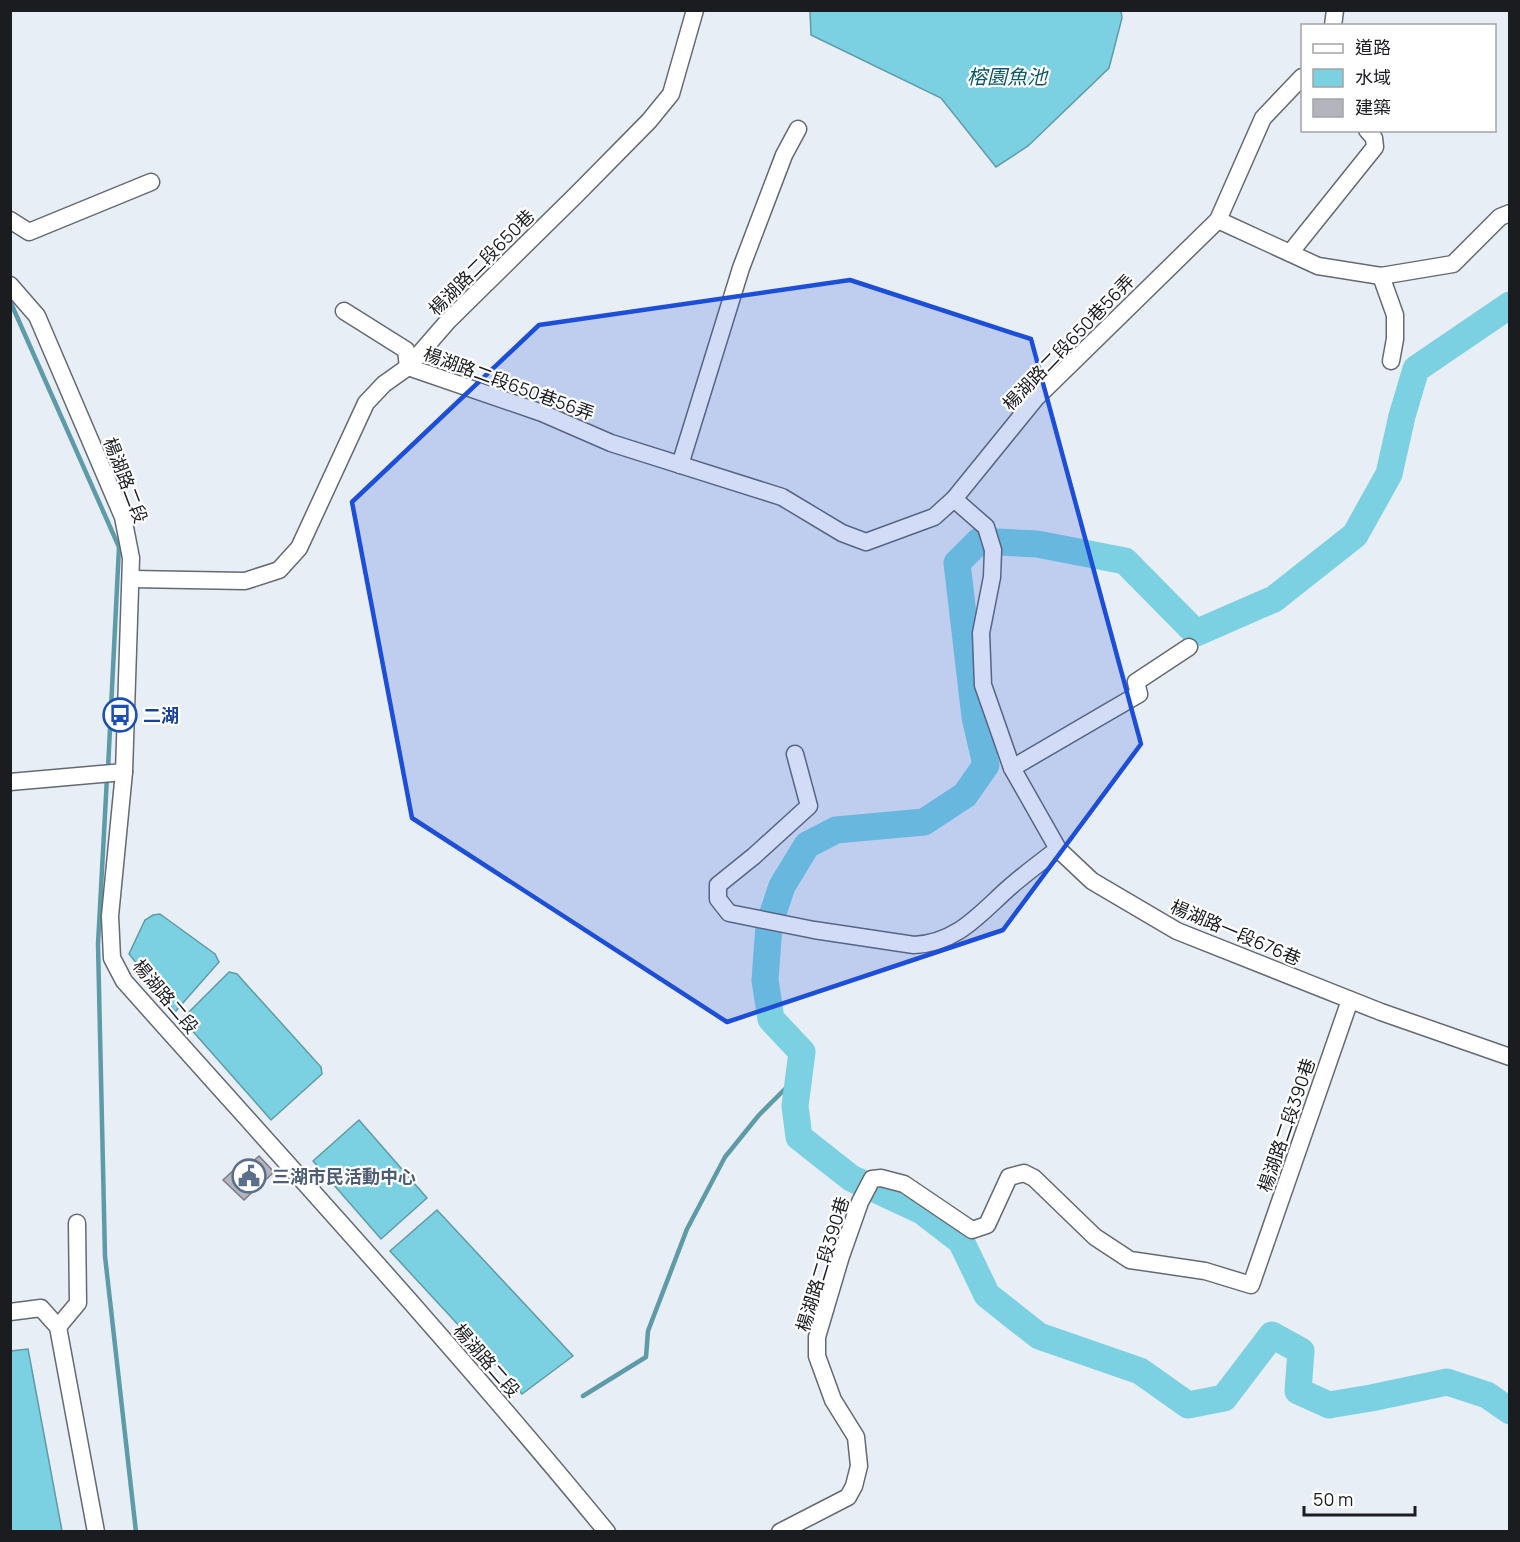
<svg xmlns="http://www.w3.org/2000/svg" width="1520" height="1542" font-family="Manrope,'Noto Sans TC',sans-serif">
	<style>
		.water { fill: #7bd1e2; stroke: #5e9ba8; stroke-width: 1.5 }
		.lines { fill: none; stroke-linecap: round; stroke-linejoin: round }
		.stream { stroke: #5e9ba8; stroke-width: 4.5 }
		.river { stroke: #7bd1e2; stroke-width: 27 }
		.building { fill: #b3b4bd; stroke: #7c7c85; stroke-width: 1.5 }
		.minor-casing { stroke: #646a71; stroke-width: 19 }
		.minor { stroke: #fff; stroke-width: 16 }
		.marked { fill: #1d4ed8; fill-opacity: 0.2; stroke: #1d4ed8; stroke-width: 4.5; stroke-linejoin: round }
		.labels { text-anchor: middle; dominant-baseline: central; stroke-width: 4.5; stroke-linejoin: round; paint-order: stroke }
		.street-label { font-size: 18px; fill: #1a1c1f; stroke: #fff }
		.transit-label { font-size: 18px; font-weight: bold; fill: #164399; stroke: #fff; text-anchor: start }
		.service-label { font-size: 18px; font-weight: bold; fill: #4e5e75; stroke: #fff; text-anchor: start }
		.water-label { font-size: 20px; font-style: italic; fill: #0a5763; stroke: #fff }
	</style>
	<rect width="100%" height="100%" fill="#e8eef6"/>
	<!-- water -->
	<g class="water">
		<polygon points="1121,10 1122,18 1109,68 1028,146 996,167 941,98 811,35 810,11"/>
		<polygon points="160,914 215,954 219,962 175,1012 129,954 145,920 153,915"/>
		<polygon points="229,972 237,974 321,1067 322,1074 271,1120 182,1019"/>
		<polygon points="359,1120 427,1198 381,1239 313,1161"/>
		<polygon points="437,1210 573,1356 522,1394 390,1251"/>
		<polygon points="28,1349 62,1531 11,1531 11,1351"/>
	</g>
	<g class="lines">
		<!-- stream -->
		<g class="stream">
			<polyline points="10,301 119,547 108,769"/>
			<polyline points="107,777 98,944 105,1256 136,1532"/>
			<polyline points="583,1396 646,1357 648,1331 687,1229 725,1157 759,1115 799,1075"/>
		</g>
		<!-- river -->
		<polyline class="river" points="1510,305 1416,369 1402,416 1389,474 1355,535 1274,599 1196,633 1125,561 1037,544 979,541 957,563 975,717 986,765 965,795 924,822 836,830 807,845 782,886 769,925 765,980 771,1019 802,1052 795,1106 799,1137 851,1178 922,1211 961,1241 987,1295 1039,1336 1140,1371 1188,1405 1224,1398 1272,1335 1301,1351 1298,1391 1329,1405 1371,1398 1447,1382 1487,1395 1510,1411"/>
	</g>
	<!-- building -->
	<polygon class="building" points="259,1156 274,1172 244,1200 223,1180 236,1168 242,1171"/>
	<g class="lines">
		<defs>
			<g id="minor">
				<polyline points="1333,26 1335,10"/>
				<polyline points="10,220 29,232 151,182"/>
				<polyline points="1218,220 1318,266 1381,276 1453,264 1500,217 1510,213"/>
				<polyline points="1290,253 1375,147 1374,138 1367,130"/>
				<polyline points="1381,276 1395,315 1395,339 1391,361"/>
				<path d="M10,285L37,316L123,517L131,558L124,772L110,916L112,958L124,981C286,1163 452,1343 607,1532"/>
				<polyline points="344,311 406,350 408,367 542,413 611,443 782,497 842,533 866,542 934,517 954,499 986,527 993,550 992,577 981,633 983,685 1012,768 1058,849 1092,881 1177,931 1381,1012 1510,1057"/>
				<polyline points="680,465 741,268 784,155 798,129"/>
				<polyline points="954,499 1036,398 1218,220 1263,118 1302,77"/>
				<polyline points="132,579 245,581 279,570 299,548 366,403 384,384 408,367 448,321 577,194 649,121 671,94 695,10"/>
				<path d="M795,754L809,806L754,856L718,885V899L729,913L814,930L914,945C958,943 980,913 1011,886C1026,873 1042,861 1058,849"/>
				<polyline points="1012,768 1139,694 1136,682 1189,647"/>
				<polyline points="10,782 124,772"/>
				<polyline points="10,1312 41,1308 58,1327 96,1532"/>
				<polyline points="58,1327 78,1303 77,1223"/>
				<polyline points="780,1532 848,1497 854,1486 859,1466 856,1437 833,1400 817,1356 817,1337 841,1256 860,1202 872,1179 881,1178 904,1184 972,1230 987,1225 1009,1177 1024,1173 1034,1178 1095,1237 1130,1260 1205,1271 1251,1285 1350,1000"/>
			</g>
		</defs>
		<!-- minor casing -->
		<use href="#minor" class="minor-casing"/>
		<!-- minor -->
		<use href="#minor" class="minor"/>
	</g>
	<!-- marked area -->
	<path class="marked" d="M850,280L1031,339L1141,744L1003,930L727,1022L412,818L352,502L539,325Z"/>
	<!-- icons -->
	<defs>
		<symbol id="bus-ring" viewBox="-11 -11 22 22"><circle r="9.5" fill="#fff" stroke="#1a4fb4" stroke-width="1.5"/><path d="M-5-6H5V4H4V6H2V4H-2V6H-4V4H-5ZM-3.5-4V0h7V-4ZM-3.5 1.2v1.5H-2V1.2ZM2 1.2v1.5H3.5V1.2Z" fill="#1a4fb4"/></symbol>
		<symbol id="civic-ring" viewBox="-11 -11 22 22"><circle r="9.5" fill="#fff" stroke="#5c6f8a" stroke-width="1.5"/><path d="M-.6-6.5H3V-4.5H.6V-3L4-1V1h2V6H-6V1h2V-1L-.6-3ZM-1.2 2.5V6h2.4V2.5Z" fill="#5c6f8a"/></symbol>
	</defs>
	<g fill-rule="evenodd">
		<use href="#bus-ring" x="101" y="696" width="38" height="38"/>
		<use href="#civic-ring" x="230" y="1157" width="38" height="38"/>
	</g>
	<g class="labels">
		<!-- street labels -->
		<g class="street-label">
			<text transform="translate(481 262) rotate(-45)">楊湖路二段650巷</text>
			<text transform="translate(1068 342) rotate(-46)">楊湖路二段650巷56弄</text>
			<text transform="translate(509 383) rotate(20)">楊湖路二段650巷56弄</text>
			<text transform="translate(126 480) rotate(69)">楊湖路二段</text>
			<text transform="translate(1236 932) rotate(23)">楊湖路一段676巷</text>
			<text transform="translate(166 996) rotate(50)">楊湖路二段</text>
			<text transform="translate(1286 1125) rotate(-71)">楊湖路二段390巷</text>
			<text transform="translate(822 1264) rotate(-73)">楊湖路二段390巷</text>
			<text transform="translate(487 1360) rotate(49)">楊湖路二段</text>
		</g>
		<!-- transit labels -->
		<g class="transit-label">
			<text x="143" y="715">二湖</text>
		</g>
		<!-- service labels -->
		<g class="service-label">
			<text x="272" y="1176">三湖市民活動中心</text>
		</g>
		<!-- water labels -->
		<g class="water-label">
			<text x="1007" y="76">榕園魚池</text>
		</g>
	</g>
	<!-- border -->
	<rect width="1520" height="1542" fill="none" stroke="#1a1c1f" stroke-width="24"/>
	<!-- legend -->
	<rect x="1301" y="24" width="195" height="108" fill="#ffffff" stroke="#a3a4a5" stroke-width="1.5"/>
	<rect x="1313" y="44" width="30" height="9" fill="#ffffff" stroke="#a3a4a5" stroke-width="1.5"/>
	<text x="1355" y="54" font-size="18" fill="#1a1c1f">道路</text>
	<rect x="1313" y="69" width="30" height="18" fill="#7bd1e2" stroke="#a3a4a5" stroke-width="1.5"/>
	<text x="1355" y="84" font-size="18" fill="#1a1c1f">水域</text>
	<rect x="1313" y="99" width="30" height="18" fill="#b3b4bd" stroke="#a3a4a5" stroke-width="1.5"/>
	<text x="1355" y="114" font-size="18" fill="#1a1c1f">建築</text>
	<!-- scale -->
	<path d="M1304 1506v9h111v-9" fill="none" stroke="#1a1c1f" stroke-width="3"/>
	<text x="1313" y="1506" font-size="18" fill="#1a1c1f" stroke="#ffffff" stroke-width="4.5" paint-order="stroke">50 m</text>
</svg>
